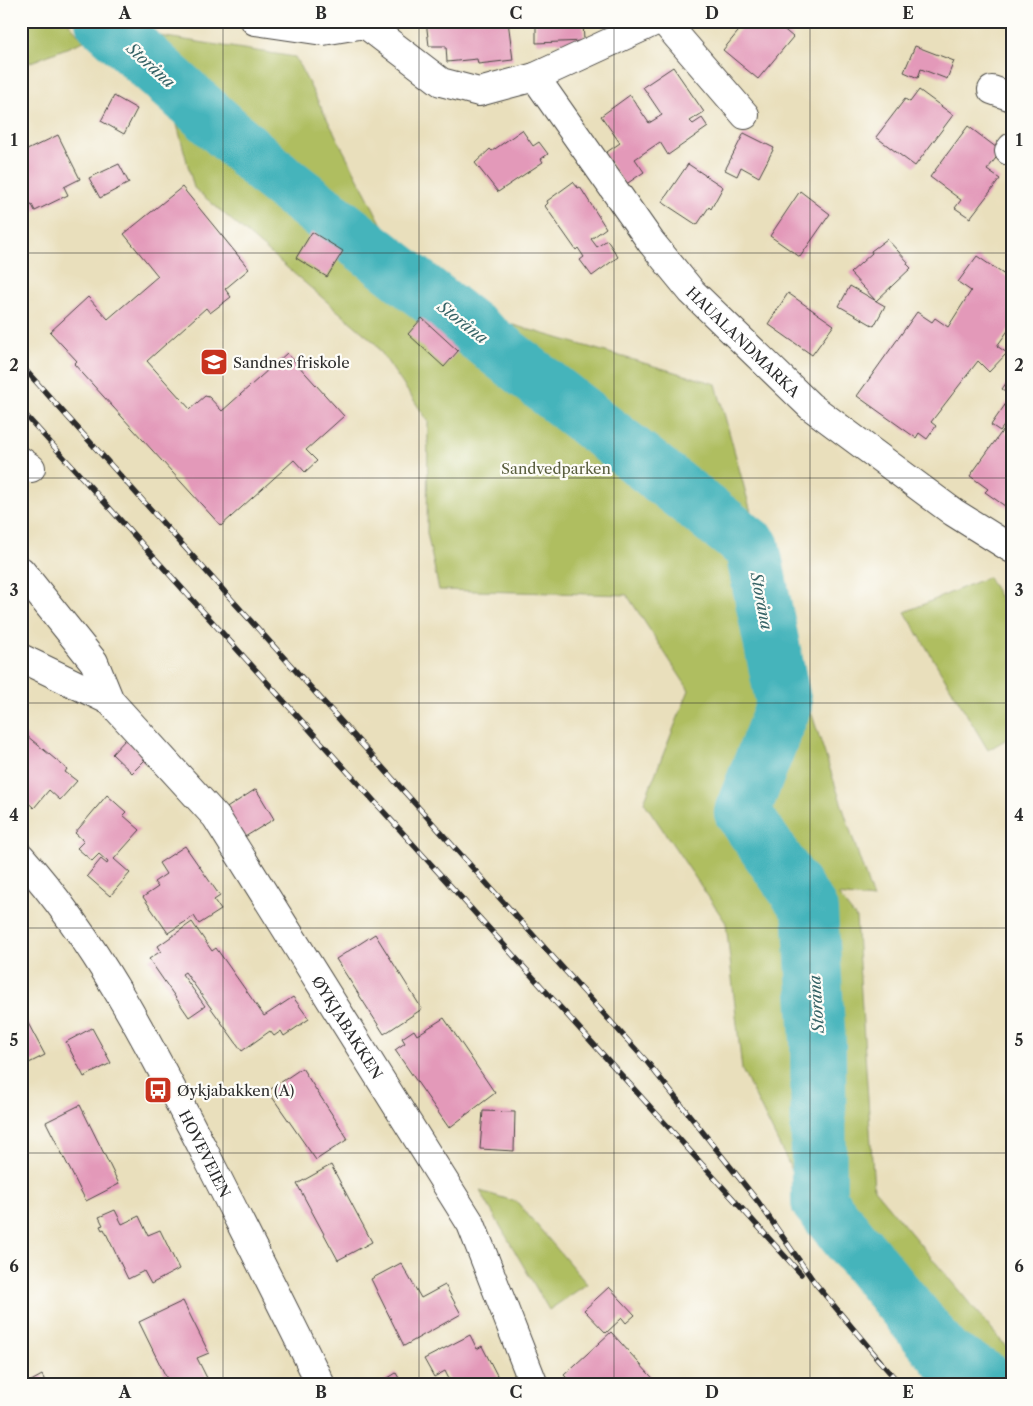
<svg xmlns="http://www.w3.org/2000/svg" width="1033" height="1406" font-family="'Libre Caslon Text',serif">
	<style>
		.green { fill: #afbe61; stroke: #6d7446 }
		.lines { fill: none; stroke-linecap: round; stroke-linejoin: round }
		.river { stroke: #44b4bb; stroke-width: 56 }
		.building { fill: #e399b9 }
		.minor-casing { stroke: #484641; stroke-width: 30 }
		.major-casing { stroke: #484641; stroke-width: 30 }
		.minor { stroke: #fff; stroke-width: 28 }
		.major { stroke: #fff; stroke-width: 28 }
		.rail-casing { stroke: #2b2b2b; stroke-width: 5.5 }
		.rail { stroke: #fdfcf7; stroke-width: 4; stroke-dasharray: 11; stroke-linecap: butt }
		.grid { fill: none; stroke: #2b2b2b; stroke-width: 1; stroke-opacity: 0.55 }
		.labels { text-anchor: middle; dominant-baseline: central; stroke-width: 4.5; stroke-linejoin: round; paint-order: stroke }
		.street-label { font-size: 15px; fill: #2b2b2b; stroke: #fdfcf7 }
		.poi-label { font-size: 15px; fill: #2b2b2b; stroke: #fdfcf7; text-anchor: start }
		.park-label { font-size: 15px; fill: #595e3e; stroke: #fdfcf7 }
		.water-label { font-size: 16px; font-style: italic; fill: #356265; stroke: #fdfcf7 }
		.neatline { fill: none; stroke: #2b2b2b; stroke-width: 2 }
		.grid-label { font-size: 16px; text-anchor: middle; font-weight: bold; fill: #2b2b2b }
	</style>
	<rect width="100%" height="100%" fill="#fdfcf7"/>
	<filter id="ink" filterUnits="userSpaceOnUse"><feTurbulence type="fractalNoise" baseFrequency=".02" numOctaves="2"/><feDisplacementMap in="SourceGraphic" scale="10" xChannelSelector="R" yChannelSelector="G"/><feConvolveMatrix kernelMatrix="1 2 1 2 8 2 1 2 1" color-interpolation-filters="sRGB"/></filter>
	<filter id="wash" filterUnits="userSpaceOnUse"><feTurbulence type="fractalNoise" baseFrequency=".0096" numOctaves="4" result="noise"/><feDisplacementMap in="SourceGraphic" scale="20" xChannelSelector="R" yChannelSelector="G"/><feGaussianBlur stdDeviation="1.12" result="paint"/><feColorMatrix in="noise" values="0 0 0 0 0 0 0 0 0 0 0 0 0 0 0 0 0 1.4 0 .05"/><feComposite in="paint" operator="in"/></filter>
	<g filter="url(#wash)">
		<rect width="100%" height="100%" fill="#e9dfbc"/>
		<!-- green -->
		<g class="green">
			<polygon points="21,21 67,21 84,41 21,66"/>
			<polygon points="153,35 295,57 420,298 716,384 780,618 873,899 838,895 856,918 874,1189 1012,1354 1012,1385 935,1385 820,1227 742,1070 726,923 644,802 689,690 627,595 439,590 427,533 428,421 374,342 194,188"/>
			<polygon points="988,577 1012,618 1012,736 988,750 905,612"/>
			<polygon points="480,1191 517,1202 587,1284 549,1310"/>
		</g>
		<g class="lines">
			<!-- river -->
			<polyline class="river" points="103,21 273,174 752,547 784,705 742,812 810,910 818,1043 819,1202 946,1356 996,1385"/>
		</g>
		<g id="blocks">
			<!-- building -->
			<g class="building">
				<polygon points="426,21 508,21 513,60 478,64 477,59 447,62 446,46 429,46"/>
				<polygon points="536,21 583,21 584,41 536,43"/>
				<polygon points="747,21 774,21 793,37 758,79 723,50"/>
				<polygon points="915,46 954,61 947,79 921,69 918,78 904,72"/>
				<polygon points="673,67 704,112 690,121 693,124 702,118 708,127 668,155 660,142 635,159 644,172 625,185 604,154 620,143 601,116 630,95 649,123 662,115 643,87"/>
				<polygon points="919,90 953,115 915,166 876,137 905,99 910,102"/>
				<polygon points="114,96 137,109 124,134 101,121"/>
				<polygon points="968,126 1001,151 987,170 1000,179 970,218 955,208 961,200 930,177"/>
				<polygon points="522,130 533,146 539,142 548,154 541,159 543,162 498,192 475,163 490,149 492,151"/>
				<polygon points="744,133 774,148 759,177 741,167 737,176 725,170"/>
				<polygon points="58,135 80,179 64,187 68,195 35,211 32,205 28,206 21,193 21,153"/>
				<polygon points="119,164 129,183 100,198 89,178"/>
				<polygon points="688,164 723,187 711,209 709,207 697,225 662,202"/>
				<polygon points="573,182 578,188 580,187 606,228 591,239 597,247 607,240 618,257 592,276 580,260 584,257 578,248 576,250 545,206 548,203 547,201"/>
				<polygon points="182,187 249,269 225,289 231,297 210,313 206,308 147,361 190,409 205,396 209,397 222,411 287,353 344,416 306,450 317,461 305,472 294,460 221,526 74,364 77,361 50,332 88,297 108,319 158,276 124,234"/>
				<polygon points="800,191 830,214 800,257 770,236"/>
				<polygon points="312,232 343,251 327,277 296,258"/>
				<polygon points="887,239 908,262 907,264 911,268 876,301 850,273 872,253 871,251"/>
				<polygon points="977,256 1012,280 1012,325 997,346 1007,353 989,372 978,361 931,422 936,426 927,439 919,433 916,438 857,396 917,312 932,322 935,318 948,327 971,291 958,282"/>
				<polygon points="850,286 885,306 874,326 839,306"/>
				<polygon points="788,293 834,325 812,355 768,324"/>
				<polygon points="422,318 458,351 444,367 408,334"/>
				<polygon points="1012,375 1012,396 1002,389"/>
				<polygon points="1007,402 1012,405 1012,415 1000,431 991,425"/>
				<polygon points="1003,430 1012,437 1012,511 985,492 988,489 970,476"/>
				<polygon points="21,731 67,769 65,772 77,781 60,800 49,790 34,808 23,798 26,794 21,790"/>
				<polygon points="126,739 146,759 132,773 112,754"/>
				<polygon points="256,789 274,819 240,840 222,811"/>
				<polygon points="107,795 126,812 123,815 140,830 114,859 130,873 110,896 87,876 101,859 107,864 108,862 99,854 92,861 77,848 84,841 75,833"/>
				<polygon points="185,846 220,896 214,900 221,910 199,924 194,916 168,933 143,897 158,887 154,882 166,874 159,863"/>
				<polygon points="192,922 212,951 216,948 264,1016 293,997 309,1019 284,1036 281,1031 274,1036 270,1031 242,1051 185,972 182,974 205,1006 189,1017 149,959 161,951 158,946"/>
				<polygon points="375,934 422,1009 384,1034 336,959"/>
				<polygon points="21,1010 45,1055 21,1067"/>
				<polygon points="444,1018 495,1093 449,1128 395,1050 405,1043 402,1038 414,1030 417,1035"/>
				<polygon points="92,1028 111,1063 84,1077 66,1042"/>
				<polygon points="302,1068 348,1139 316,1160 268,1091"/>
				<polygon points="80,1105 119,1184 86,1201 46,1122"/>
				<polygon points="483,1111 515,1112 514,1151 480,1149"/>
				<polygon points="331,1165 372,1242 338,1260 297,1184"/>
				<polygon points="115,1210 122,1224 139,1216 148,1235 160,1230 179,1269 151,1284 144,1271 128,1279 104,1229 102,1230 100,1226 103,1225 99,1217"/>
				<polygon points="401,1263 421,1298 445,1285 461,1314 404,1346 371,1279"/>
				<polygon points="609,1287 635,1315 626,1323 622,1318 606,1333 584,1310"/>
				<polygon points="183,1301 209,1353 197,1358 208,1380 199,1385 170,1385 139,1322"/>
				<polygon points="611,1332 639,1363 659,1385 573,1385 564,1375"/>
				<polygon points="470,1335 477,1349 482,1346 502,1385 452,1385 445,1371 434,1377 424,1359"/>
				<polygon points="396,1373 403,1385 377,1385"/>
				<polygon points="42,1375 47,1385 24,1385"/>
			</g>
		</g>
	</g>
	<g filter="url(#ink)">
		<use href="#blocks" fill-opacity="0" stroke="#484641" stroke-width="1"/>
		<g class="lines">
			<defs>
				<g id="minor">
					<path id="s1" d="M255,21L323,31L365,24L441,82L479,92L535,77L651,242L692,292L810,406L953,512L1012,549"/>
					<polyline points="664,21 745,115"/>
					<polyline points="535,77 656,21"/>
					<polyline points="992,90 1012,97"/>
					<polyline points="1009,151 1012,147"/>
					<polyline points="21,461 31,468"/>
					<path id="s2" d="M21,571L94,662L110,701L216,817L471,1224L534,1385"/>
					<polyline points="21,658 110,701"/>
				</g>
				<g id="major">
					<path id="s3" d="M21,857C97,942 149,1044 201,1145C241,1225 282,1304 321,1385"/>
				</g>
			</defs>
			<!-- minor casing -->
			<use href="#minor" class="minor-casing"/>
			<!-- major casing -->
			<use href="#major" class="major-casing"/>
			<!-- minor -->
			<use href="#minor" class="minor"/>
			<!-- major -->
			<use href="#major" class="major"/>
			<defs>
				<g id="rail">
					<polyline points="21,365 648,1063 759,1203 815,1283 881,1362"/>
					<polyline points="21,410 801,1274"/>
					<polyline points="876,1357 901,1385"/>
				</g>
			</defs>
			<!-- rail casing -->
			<use href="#rail" class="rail-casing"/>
			<!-- rail -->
			<use href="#rail" class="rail"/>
		</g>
	</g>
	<!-- grid -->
	<path class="grid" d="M223,21V1385M419,21V1385M614,21V1385M810,21V1385M21,253H1012M21,478H1012M21,703H1012M21,928H1012M21,1153H1012"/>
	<!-- icons -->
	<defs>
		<symbol id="school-square" viewBox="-11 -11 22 22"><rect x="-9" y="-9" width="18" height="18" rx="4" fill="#c8321e" stroke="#fdfcf7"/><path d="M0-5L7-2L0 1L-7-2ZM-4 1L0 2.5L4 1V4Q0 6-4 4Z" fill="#fff"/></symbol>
		<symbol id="bus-square" viewBox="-11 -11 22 22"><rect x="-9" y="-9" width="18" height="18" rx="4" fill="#c8321e" stroke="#fdfcf7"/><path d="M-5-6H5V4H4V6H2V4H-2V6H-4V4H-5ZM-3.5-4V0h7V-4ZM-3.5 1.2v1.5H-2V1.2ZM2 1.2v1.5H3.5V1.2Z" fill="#fff"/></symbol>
	</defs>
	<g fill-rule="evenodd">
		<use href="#school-square" x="198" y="346" width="32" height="32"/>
		<use href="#bus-square" x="142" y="1074" width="32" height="32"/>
	</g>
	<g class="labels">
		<!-- street labels -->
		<g class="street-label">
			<text stroke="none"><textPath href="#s1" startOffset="642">HAUALANDMARKA</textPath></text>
			<text stroke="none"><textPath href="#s2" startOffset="564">ØYKJABAKKEN</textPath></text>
			<text stroke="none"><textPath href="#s3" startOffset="350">HOVEVEIEN</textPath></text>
		</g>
		<!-- poi labels -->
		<g class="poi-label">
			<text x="233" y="362">Sandnes friskole</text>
			<text x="177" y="1090">Øykjabakken (A)</text>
		</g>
		<!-- park labels -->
		<g class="park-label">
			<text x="556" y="468">Sandvedparken</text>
		</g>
		<!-- water labels -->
		<g class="water-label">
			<text transform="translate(151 65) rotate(42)">Storåna</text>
			<text transform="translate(463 322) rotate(38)">Storåna</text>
			<text transform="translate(762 601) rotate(79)">Storåna</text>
			<text transform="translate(816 1004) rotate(-94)">Storåna</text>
		</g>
	</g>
	<!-- margin -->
	<rect width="1033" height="1406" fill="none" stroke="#fdfcf7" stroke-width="55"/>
	<rect x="28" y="28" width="978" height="1350" class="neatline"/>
	<g class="grid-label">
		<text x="125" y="19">A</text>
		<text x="321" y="19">B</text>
		<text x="516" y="19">C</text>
		<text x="712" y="19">D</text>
		<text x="908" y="19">E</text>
		<text x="14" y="146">1</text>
		<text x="1019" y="146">1</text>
		<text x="14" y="371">2</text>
		<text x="1019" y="371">2</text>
		<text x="14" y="596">3</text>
		<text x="1019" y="596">3</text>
		<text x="14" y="821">4</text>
		<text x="1019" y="821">4</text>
		<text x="14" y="1046">5</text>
		<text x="1019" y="1046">5</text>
		<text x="14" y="1272">6</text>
		<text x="1019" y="1272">6</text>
		<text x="125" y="1398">A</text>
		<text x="321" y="1398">B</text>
		<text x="516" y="1398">C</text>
		<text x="712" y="1398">D</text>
		<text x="908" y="1398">E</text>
	</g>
</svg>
